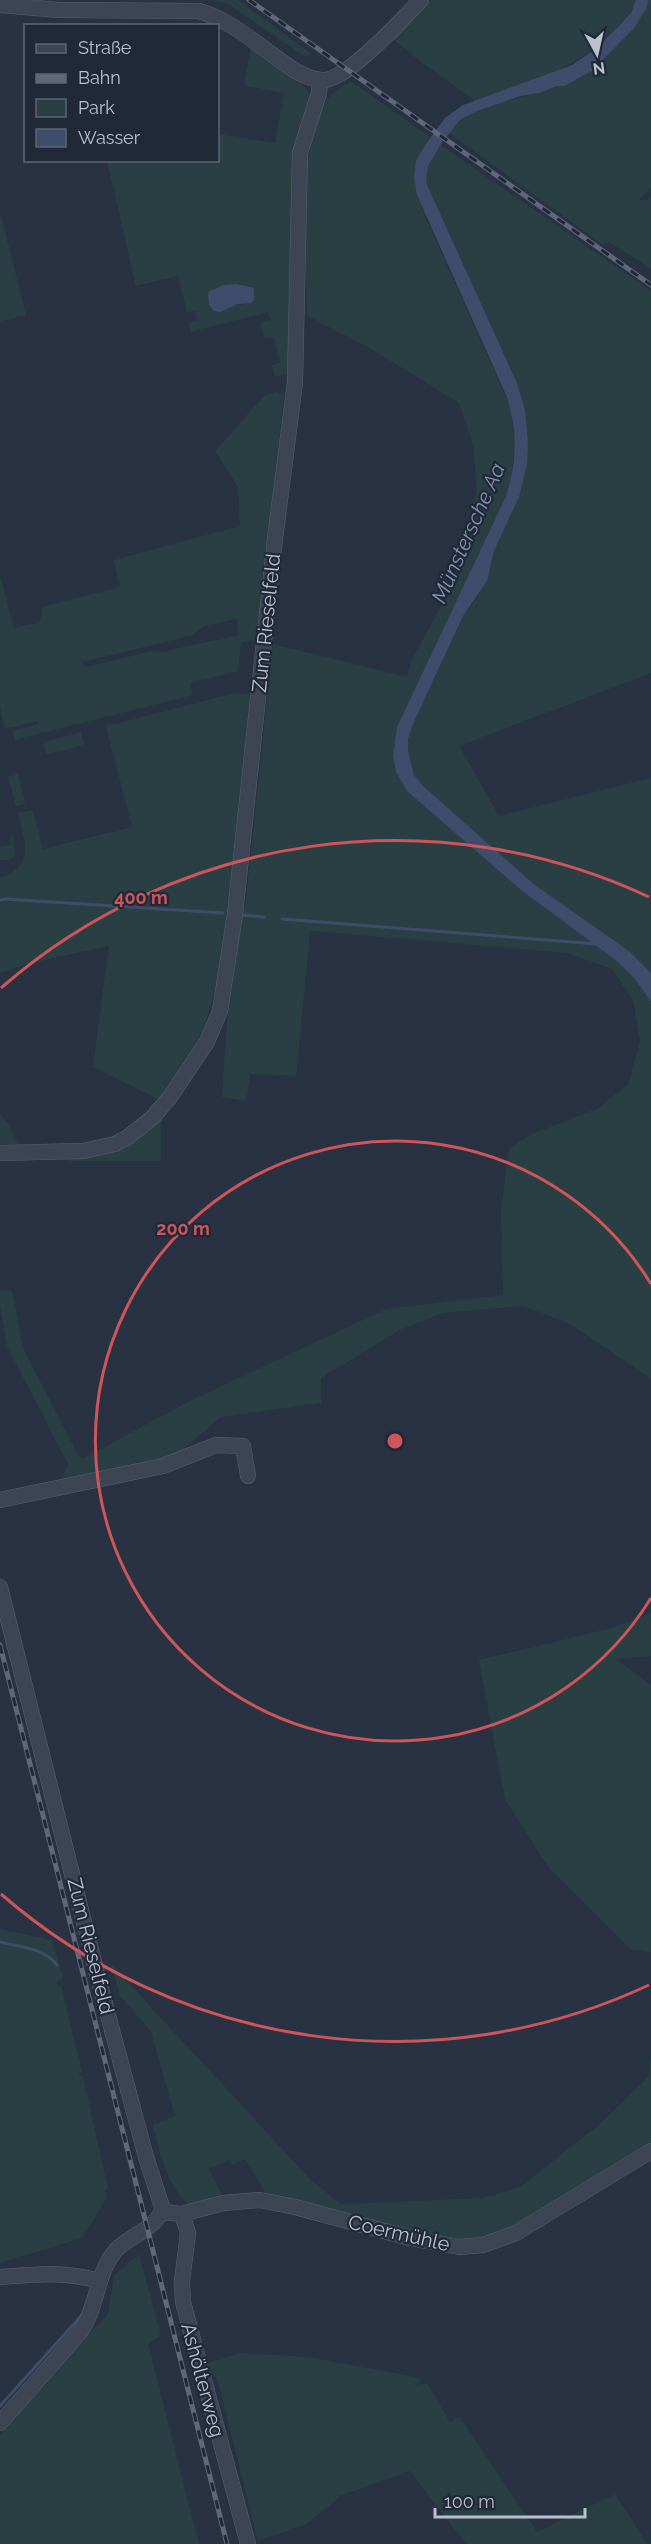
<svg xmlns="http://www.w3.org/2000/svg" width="651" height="2544" font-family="Raleway,sans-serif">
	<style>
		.green { fill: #2a3f44; fill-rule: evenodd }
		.water { fill: #3f4d6c }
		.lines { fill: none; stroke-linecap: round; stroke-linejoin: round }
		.stream { stroke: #3f4d6c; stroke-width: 3 }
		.minor-casing { stroke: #5b6270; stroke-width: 16 }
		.minor { stroke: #3d4453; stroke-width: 15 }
		.rail-casing { stroke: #5f687a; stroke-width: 5 }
		.rail { stroke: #212939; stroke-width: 3; stroke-dasharray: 9; stroke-linecap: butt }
		.ring { fill: none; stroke: #ce565a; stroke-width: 3 }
		.labels { text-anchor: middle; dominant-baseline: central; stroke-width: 4.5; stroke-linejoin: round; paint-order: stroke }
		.street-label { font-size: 20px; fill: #bac0cd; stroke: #212939 }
		.water-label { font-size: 21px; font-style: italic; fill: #8393b2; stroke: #212939 }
		.centre { fill: #ce565a; stroke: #212939; stroke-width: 3 }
		.ring-label { font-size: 18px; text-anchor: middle; font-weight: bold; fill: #ce565a; stroke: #212939; stroke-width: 4.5; stroke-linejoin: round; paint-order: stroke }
	</style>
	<rect width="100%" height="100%" fill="#283243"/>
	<!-- green -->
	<g class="green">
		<polygon points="213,0 238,0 312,54 304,56 228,4"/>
		<path d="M432,0H636C632,14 622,23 612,33C570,73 529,82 476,101L421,62L393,39Z"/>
		<path d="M649,0H651V188L639,200H647L651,197V269L609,242L603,245L449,133C468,107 503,101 534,94C541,92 548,87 555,86C560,85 563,87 568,84C590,75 605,58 620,41C633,28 643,18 649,0Z"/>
		<path d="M251,49L302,84L309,92L292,339L287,374L275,377L272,365L280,363L274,337L264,338L261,322L270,320L268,312L191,332L189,323L197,320L195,311L187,312L178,276L136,286L107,161L218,160V134L275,143L284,93L244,86ZM215,288L245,305L237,304L221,312Z"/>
		<path d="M351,81L430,137C409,167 413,181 424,214L511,408L515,447L511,480L506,496L397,727L393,756L396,772L407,791L521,890L618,962L635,979L651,1002V1379L570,1324L524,1306L442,1313L400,1330L321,1378V1403L221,1417L173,1458L61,1481L68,1464L7,1346L0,1306V1290L12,1291L23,1348L79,1457L84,1458L188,1402L386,1309L503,1295L501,1212L509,1149L532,1134L596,1109L628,1085L640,1042L633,1000L612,969L567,953L310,931L296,1076L250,1074L246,1101L222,1097L229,995L232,988L242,911L245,909L273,644L407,677L411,661L447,596L466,553L477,489L473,444L459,403L368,347L307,316C307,260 297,147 326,101C331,93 343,87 351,81Z"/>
		<polygon points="441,145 651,291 651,673 459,746 499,816 651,778 651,973 629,951 535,885 422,785 414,775 408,751 408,739 414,722 463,616 478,596 491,567 494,551 519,497 517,383 426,182 428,166"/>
		<polygon points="0,212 26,315 0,322"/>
		<path d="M275,392L284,395L256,639L241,643L238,671L190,683L193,695L15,740L13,731L39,724L38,721L5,729L0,707V575L14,628L40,622L42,607L120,587L114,560L240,526L238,487L215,451L264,396ZM237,619L239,635L161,652L152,651L86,667L82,662L190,636L206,626Z"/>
		<path d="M235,693L250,694L245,782L222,968L201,1038L158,1099L93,1067L109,946L27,964L0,973V878C36,866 25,842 18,813L33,810L43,849L132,827L106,726Z"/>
		<polygon points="81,732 84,745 46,755 43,742"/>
		<polygon points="18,774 25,804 16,806 8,777"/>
		<polygon points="13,835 15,855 9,860 0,860 0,847 12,844 10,836"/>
		<polygon points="0,1114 8,1123 18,1144 0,1144"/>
		<path d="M161,1119V1161H64C98,1154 135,1142 161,1119Z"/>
		<polygon points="651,1613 651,1656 616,1659 651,1685 651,1952 630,1949 549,1868 505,1799 479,1660 612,1628"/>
		<polygon points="0,1929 52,1940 63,1978 56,1982 58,1986 61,1985 82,2072 79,2073 79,2076 83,2076 108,2189 105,2190 107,2197 82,2238 0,2263"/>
		<path d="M111,1964L311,2180L341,2204L483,2198L520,2187L601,2123L649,2076L651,2053V2146L512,2233L478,2244L411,2235L267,2195L245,2159L232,2165L230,2160L209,2169L223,2198L199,2206L187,2204C167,2182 160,2155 153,2125L175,2116L151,2032L120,1996Z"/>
		<polygon points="139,2254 161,2335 148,2344 199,2544 0,2544 0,2435 16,2417 14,2414 108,2314 114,2276"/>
		<polygon points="241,2353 308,2357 422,2378 416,2386 427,2383 450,2422 460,2417 537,2532 615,2494 647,2544 466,2544 410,2471 342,2495 307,2524 258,2541 218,2382 206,2363"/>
	</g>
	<!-- water -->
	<g class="water">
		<path d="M636,0H649L646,9L634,28L593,70L565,86H557L539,93L520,96L477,111L460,120L443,141L428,166L426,182L429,189L517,383L525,410L528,443L527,464L519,497L494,551L487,581L463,616L414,722L408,739V751L414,775L422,785L535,885L629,951L651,973V1002L635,979L618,962L521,890L407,791L396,772L393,756L397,727L506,496C517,462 518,429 506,395L417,195L414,178L416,161L425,145L445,118L463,105L572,65L594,50L617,28L631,13Z"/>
		<polygon points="236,284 254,288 254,300 251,303 237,304 221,312 214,311 209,305 208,292 224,285"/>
	</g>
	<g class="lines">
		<!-- stream -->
		<g class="stream">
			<polyline points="0,900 5,899 223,913"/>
			<polyline points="243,915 264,917"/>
			<polyline points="282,919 597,944"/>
			<path d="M0,1942C20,1947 44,1948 57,1965"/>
			<polyline points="0,2406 81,2316"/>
		</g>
		<defs>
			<g id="minor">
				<path d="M0,5L59,10L199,11C223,18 242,32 262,47C279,59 301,79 322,80C346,82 403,18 421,0"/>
				<polyline points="0,1153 83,1151 115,1144 128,1137 153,1117 170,1097 207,1042 220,1011 235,914 275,539 295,382 300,153 319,93 320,80"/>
				<polyline points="0,1500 163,1466 216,1445 243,1446 248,1476"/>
				<path d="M0,1587L97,1974L146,2157L162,2207C162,2225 128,2237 116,2250C96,2273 98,2306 81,2331L0,2423"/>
				<polyline points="162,2212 182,2214 223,2203 260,2200 295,2207 410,2238 459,2247 483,2245 516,2233 651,2151"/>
				<polyline points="182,2214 188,2233 182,2281 183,2302 248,2544"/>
				<path d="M0,2277C36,2274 65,2271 100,2281"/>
			</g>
		</defs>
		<!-- minor casing -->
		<use href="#minor" class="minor-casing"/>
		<!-- minor -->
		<use href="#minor" class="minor"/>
		<defs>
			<g id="rail">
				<polyline points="249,0 651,285"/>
				<polyline points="0,1645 227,2544"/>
			</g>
		</defs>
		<!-- rail casing -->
		<use href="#rail" class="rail-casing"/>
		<!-- rail -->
		<use href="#rail" class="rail"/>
	</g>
	<!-- distance rings -->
	<g class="ring">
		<path d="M651 1598A300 300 0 1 1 651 1284"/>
		<path d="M649 1985A600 600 0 0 1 1 1894M1 988A600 600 0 0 1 649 897"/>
	</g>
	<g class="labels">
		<!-- street labels -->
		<g class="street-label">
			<text transform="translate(266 623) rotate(-84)">Zum Rieselfeld</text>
			<text transform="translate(91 1946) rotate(76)">Zum Rieselfeld</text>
			<text transform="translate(399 2233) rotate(13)">Coermühle</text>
			<text transform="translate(203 2380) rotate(75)">Ashölterweg</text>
		</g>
		<!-- water labels -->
		<g class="water-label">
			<text transform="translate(468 533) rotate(-66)">Münstersche Aa</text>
		</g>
	</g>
	<circle cx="395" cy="1441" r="9" class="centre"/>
	<g class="ring-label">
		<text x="141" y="904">400 m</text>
		<text x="183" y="1235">200 m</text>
	</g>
	<!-- legend -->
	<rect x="24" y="24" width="195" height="138" fill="#212939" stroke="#5e6574" stroke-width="1.5"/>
	<rect x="36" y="44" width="30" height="9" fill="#3d4453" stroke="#5e6574" stroke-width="1.5"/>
	<text x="78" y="54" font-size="18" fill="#bac0cd">Straße</text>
	<rect x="36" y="74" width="30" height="9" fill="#5f687a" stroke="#5e6574" stroke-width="1.5"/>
	<text x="78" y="84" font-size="18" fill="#bac0cd">Bahn</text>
	<rect x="36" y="99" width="30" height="18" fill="#2a3f44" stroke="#5e6574" stroke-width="1.5"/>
	<text x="78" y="114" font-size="18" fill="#bac0cd">Park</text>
	<rect x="36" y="129" width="30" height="18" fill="#3f4d6c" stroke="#5e6574" stroke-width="1.5"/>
	<text x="78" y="144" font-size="18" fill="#bac0cd">Wasser</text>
	<!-- north arrow -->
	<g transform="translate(597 54) rotate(172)" stroke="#212939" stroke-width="4.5" paint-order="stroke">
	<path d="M0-4.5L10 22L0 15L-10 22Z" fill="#bac0cd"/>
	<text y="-9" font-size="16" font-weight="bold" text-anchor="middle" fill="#bac0cd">N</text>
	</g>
	<!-- scale -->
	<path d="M435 2508v9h150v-9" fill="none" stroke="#bac0cd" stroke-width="3"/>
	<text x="444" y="2508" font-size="18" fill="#bac0cd" stroke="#212939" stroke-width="4.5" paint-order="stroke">100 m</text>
</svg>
